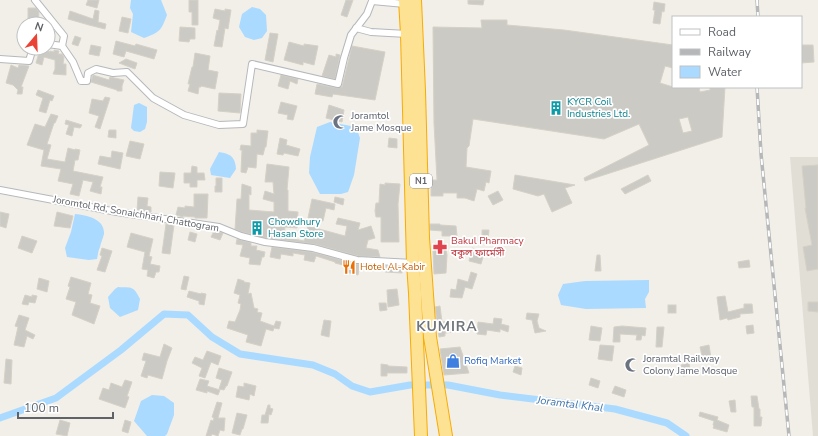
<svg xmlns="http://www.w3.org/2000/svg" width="818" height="436" font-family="'Nunito Sans','Noto Sans Bengali',sans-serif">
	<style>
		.education { fill: #e1ded6 }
		.water { fill: #aadaff }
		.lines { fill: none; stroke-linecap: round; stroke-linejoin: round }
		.canal { stroke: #aadaff; stroke-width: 7 }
		.building { fill: #cccac5; stroke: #d6d1c6; fill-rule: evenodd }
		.street-casing { stroke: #b5b8bc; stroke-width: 8 }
		.highway-casing { stroke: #f9ab00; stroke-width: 14 }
		.street { stroke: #fff; stroke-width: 6 }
		.highway { stroke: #fde293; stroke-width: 12 }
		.rail-casing { stroke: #b6b7b8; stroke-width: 3.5 }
		.rail { stroke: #fff; stroke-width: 2; stroke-dasharray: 6; stroke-linecap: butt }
		.labels { text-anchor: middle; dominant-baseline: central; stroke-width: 3.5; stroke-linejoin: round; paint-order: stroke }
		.shield { fill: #fff; stroke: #8f9295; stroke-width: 1 }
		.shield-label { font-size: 9px; font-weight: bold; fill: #5f6368 }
		.culture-label { font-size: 10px; fill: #0d838f; stroke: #fff; text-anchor: start }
		.worship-label { font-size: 10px; fill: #5b616d; stroke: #fff; text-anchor: start }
		.street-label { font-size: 10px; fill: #5f6368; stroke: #fff }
		.health-label { font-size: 10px; fill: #be3a42; stroke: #fff; text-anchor: start }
		.food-label { font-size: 10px; fill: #c56008; stroke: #fff; text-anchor: start }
		.shop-label { font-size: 10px; fill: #366cbe; stroke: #fff; text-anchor: start }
		.water-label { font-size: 11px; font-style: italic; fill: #4174aa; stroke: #fff }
		.district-label { font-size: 14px; font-weight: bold; letter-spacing: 1px; fill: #70757a; stroke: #fff }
	</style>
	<rect width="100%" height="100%" fill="#f1efe8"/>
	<!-- education -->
	<polygon class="education" points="790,157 818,157 818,436 813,436"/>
	<!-- water -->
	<g class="water">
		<path d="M131,0H161L167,15C161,31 160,32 144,38L131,32L133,14L130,8Z"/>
		<polygon points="252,7 260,9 266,15 267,31 262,38 254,40 245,37 239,27 242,14"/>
		<polygon points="139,103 147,107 147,122 145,129 140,132 134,131 131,128 134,105"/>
		<polygon points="330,122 356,127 360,138 354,175 348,192 341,194 320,194 309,173 310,157 317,127"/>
		<path d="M219,152C231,154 235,157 236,169L230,178L211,175L210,169Z"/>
		<path d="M75,214C87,215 105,219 104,234C103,238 101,242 100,247C98,251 98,255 97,259L89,260L67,257L65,248L71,232Z"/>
		<polygon points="649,280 649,292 645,299 646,308 586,309 561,305 558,295 563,284 585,281"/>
		<path d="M118,287C132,288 133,285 140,299L138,310L120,317L110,308L108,297L115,289Z"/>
		<polygon points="152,395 164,396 174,403 174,415 167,434 165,436 147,436 134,421 141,401"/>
	</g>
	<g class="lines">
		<!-- canal -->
		<polyline class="canal" points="0,418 56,398 121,350 164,314 188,315 212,337 240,354 313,365 335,374 352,386 370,392 410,385 448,385 500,395 615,409 667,423 686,436"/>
	</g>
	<!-- building -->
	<g class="building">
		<polygon points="88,0 99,0 97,8 86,5"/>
		<polygon points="189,0 198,0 198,25 192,25 192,12 189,12"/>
		<polygon points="346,0 353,0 347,17 341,15"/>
		<polygon points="468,0 484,0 483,5 468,4"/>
		<polygon points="654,2 665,4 664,12 662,11 660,24 653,23 655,10 653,10"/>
		<polygon points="28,8 36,8 39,12 38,24 28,23"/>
		<polygon points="215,9 225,11 225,9 231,10 228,29 225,28 222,47 214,46 217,30 218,31 220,20 213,18"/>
		<polygon points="95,10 99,11 98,22 106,24 105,29 89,25 68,19 70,11 93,19"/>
		<polygon points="122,17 131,19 128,33 119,31"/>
		<path d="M481,20H507V25L564,30L673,45V68L665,66L660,83L673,87H699L700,92L710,90V87H725L722,137L585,181L584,178L649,145L639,124L604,139L473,119L469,146L467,148L466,167L491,171L489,183L486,182L484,191L477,189L474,201L465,198H457V193H443V196H431V180H437L434,123L433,27L482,28ZM688,117L692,131L683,133L679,119Z"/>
		<polygon points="180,27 195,28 195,39 190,39 189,42 179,41"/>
		<polygon points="270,33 278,34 273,62 265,60"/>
		<polygon points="75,36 81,38 78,46 72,44"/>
		<polygon points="116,41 135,46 136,44 157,50 154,59 126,51 124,57 113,54"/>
		<polygon points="289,42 304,46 304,44 318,46 314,65 303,62 303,65 284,60"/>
		<polygon points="91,45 101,47 99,56 89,54"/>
		<polygon points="801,45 813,45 814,62 801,63"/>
		<polygon points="352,46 385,52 375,100 333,94 332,97 315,94 317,84 337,88 342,87"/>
		<polygon points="40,49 50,52 50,51 54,52 54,50 59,51 58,54 62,54 64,57 63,64 66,64 66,75 53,74 55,69 55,60 44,57 42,65 36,63"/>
		<polygon points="195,53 210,56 208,70 218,72 215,89 201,86 201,87 199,87 198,94 188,91 190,84 188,84 192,67 193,67"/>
		<polygon points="336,54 340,55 335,79 322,76 329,55 336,57"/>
		<polygon points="126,59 137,63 135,69 119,63"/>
		<polygon points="11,65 18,68 19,65 29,66 21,87 23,87 22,94 17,94 18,90 13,85 6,83"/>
		<polygon points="93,75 109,80 110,77 124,80 122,86 122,91 117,91 117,90 91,82"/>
		<polygon points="281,75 298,79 297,84 290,81 288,89 278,86"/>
		<polygon points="38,90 54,96 52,101 50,100 46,113 39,111 43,98 36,95"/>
		<polygon points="219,93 241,94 240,113 218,111"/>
		<polygon points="105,97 110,98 100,129 95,127 99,116 89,113 92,99 103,101"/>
		<polygon points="281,102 297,106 293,120 287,119 288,115 278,113"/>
		<polygon points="329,105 344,110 342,122 326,118"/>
		<polygon points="51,114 58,116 55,123 54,123 47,144 51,145 47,159 65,162 68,148 75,150 75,149 80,150 78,160 75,160 73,171 103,177 100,187 102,187 101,194 90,191 93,182 83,180 79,196 70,194 73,184 58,181 61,169 41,166 44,150 27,145 35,124 45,127"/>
		<polygon points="66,120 82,125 80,128 74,127 72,136 66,134 69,125 65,124"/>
		<polygon points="109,130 116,130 116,138 108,137"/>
		<polygon points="257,130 268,131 266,147 265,147 263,155 257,154 256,168 248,167 246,173 241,172 242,150 240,150 241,145 251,146 251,133 257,133"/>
		<polygon points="280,138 287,140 286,145 300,149 298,156 284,153 283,155 277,154"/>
		<polygon points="389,138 397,139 397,148 388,147"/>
		<polygon points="130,141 144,144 140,159 126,156"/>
		<polygon points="112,151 123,153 120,169 98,164 100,156 111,158"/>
		<polygon points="267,164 289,167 287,190 288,190 288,211 298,212 297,228 285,227 284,237 304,241 308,226 345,236 347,226 336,224 338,218 360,223 358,230 371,226 375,238 368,240 366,248 378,250 380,257 358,256 314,244 266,238 242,232 235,229 237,199 241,199 242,184 251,187 251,195 249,194 249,210 274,212 274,202 263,199 265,191 274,194 273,182 265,182"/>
		<polygon points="818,165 818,269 807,271 803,247 812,245 805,208 806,208 802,166"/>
		<polygon points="192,166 197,167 197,173 204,173 205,180 197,180 197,187 190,187 190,183 184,183 184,173 191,173"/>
		<polygon points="160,172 175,173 173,188 159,186"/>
		<polygon points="515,175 575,185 565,188 572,203 552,212 544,194 538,196 513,189"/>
		<polygon points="648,175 651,181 625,194 621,189"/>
		<polygon points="216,178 222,178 222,192 215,192 215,186 216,186"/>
		<polygon points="385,183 400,184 398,204 399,242 381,242 381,217 376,217 375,211 376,203 379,203 380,184 385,185"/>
		<polygon points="498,191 503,200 493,205 488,196"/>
		<polygon points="194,194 208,194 207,218 195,218 195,217 183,216 183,217 176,215 178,207 185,208 185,206 194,207"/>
		<polygon points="138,197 148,198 147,206 151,207 151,212 137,210"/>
		<polygon points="335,197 344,199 343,205 334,202"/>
		<polygon points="312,199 335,204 334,210 326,208 323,221 308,218"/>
		<polygon points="0,212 9,214 6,228 0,226"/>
		<polygon points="57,212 73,216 70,228 54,226"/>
		<polygon points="166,224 174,225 170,254 162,253"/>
		<polygon points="430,224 440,224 440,225 456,226 457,236 442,236 442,231 430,230"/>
		<polygon points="482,230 489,230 488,241 482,241"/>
		<polygon points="214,231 223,233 220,240 211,237"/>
		<polygon points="190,232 197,234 195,242 188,240"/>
		<polygon points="131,233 153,239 149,256 152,257 150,264 160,266 159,272 156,272 154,278 147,276 148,270 142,269 145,252 127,247"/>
		<polygon points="22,236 37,241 32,253 18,248"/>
		<polygon points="513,238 523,240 521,246 512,243"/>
		<polygon points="237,239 251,243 251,246 257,246 256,250 265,252 264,257 262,257 260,265 249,264 250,258 240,256 243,245 236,244"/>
		<polygon points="436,243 445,244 447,255 446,273 434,274 433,251 435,251"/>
		<polygon points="272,247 312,252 356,264 360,265 358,275 346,272 347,266 335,263 335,262 316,256 314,262 304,260 305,255 293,253 293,256 281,254 280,259 270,257"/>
		<polygon points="102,248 112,251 105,272 97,270 102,256 100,255"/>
		<polygon points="472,248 485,251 481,264 469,261"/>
		<polygon points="597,255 600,255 601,271 595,271"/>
		<polygon points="749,260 750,267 739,268 738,262"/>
		<polygon points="385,266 402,267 402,273 385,272"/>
		<polygon points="471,272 477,274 472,289 465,287 462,298 450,297 451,289 456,290 458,279 468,282"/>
		<polygon points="184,276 189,277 186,290 181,289"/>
		<polygon points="71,277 91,283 88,294 92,295 90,303 100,306 94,324 72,315 76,302 66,299 70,287 68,286"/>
		<polygon points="39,278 49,281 47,292 37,289"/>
		<polygon points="238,279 244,281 244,282 250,283 248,294 251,293 254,308 258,309 257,312 262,313 260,321 274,326 276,321 281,322 279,329 274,328 273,331 266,329 261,346 246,342 248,335 227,328 229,321 235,322 240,310 241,304 238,303 240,295 234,293"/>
		<polygon points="397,289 399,305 388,307 387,290"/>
		<polygon points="189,291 201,294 201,293 206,294 204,305 199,304 199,301 187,297"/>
		<polygon points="25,295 32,297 32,295 37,296 35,303 29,302 28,305 22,304"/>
		<polygon points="725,296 728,312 744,308 744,304 752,304 753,313 740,314 740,317 728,320 727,318 720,320 717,297"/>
		<polygon points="808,302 818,302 818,312 808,311"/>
		<polygon points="379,303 386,303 387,310 380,311"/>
		<rect x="668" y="305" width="8" height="8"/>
		<polygon points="440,306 442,322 451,321 453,332 445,333 445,336 439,337 435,307"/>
		<polygon points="527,313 539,314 537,321 539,328 546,331 535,333 532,320 526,319"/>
		<polygon points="19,315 29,318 25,330 35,335 33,339 27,336 24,347 14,345 18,327 15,326"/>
		<polygon points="494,318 502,319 501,324 509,326 508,332 500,329 500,332 487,330 486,335 477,334 478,322 493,324"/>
		<polygon points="324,320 331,321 329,337 321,335"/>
		<polygon points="753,325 754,333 747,334 746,326"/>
		<polygon points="591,326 602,328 600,341 589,340"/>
		<polygon points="622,326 646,328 645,336 642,335 641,340 636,340 637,335 620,334 620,342 613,342 614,327"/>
		<polygon points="657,327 664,327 662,347 656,347"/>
		<polygon points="164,344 172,348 167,361 162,379 148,375 147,378 141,376 146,361 142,360 144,353 160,357"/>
		<polygon points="600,345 614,346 612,361 598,359"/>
		<polygon points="709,345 711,358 703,360 700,347"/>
		<polygon points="460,347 469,373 444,375 440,349"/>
		<polygon points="207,351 221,356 218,365 211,362 205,378 199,376 202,368 192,363 195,357 203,360"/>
		<polygon points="6,359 12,360 11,384 4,383"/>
		<polygon points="689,363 691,375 683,376 681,365"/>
		<polygon points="381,364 388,365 388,366 407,367 407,373 387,373 387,376 381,376"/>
		<polygon points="515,366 522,368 521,375 513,372"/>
		<polygon points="219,368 232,372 227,386 226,386 224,390 219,389 222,380 216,378"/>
		<polygon points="591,378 600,381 598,388 589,385"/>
		<polygon points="200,379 209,381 207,386 220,390 218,395 207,391 207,393 196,390"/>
		<polygon points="125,380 132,382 127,396 129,397 125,408 99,399 103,388 109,390 111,383 122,387"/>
		<polygon points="244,383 256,386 254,396 250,394 249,400 236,397 238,386 244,387"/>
		<polygon points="615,386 626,390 624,397 612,393"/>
		<polygon points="751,396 757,396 759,409 760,409 760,417 762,417 761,426 754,426 754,407 752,407"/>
		<polygon points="735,400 736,412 731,412 729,401"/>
		<polygon points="217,402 222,403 218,418 225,418 224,431 220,430 218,436 212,434 211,436 206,436 211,420 213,421 214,418 212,417"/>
		<polygon points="268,405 270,405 270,408 273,409 271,415 269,414 268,423 261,423 262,415 265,415"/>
		<polygon points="700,412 718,417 717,420 729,425 727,432 713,428 714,426 713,425 714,421 699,416"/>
		<polygon points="237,413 247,415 243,429 242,429 240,435 232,433"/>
		<polygon points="60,420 70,423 67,436 56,434"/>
		<polygon points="125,420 131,422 128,433 122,431"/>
	</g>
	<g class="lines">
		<defs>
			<g id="street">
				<polyline points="35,0 64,36 62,46"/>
				<polyline points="372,1 405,4"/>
				<polyline points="356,28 371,32 407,34"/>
				<polyline points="48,44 62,46 73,62 81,81 87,81 88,73 96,69 113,73 127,72 153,98 184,115 219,125 243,124 252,64 338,84 344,58 351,35 367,14 372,1 372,0"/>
				<polyline points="0,59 29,61 33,48"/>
				<polyline points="0,190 117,212 219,227 241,236 265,242 313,248 357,260 413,263"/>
			</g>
			<g id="highway">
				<polyline points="405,0 407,34 413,263 415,293 421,436"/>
				<polyline points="415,0 419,91 423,238 430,337 446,436"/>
			</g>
		</defs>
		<!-- street casing -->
		<use href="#street" class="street-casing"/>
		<!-- highway casing -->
		<use href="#highway" class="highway-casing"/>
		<!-- street -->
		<use href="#street" class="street"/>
		<!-- highway -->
		<use href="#highway" class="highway"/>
		<defs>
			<g id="rail">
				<polyline points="757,0 758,17"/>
				<polyline points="757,87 761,154 789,436"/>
			</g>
		</defs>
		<!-- rail casing -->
		<use href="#rail" class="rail-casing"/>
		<!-- rail -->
		<use href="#rail" class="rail"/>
	</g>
	<!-- icons -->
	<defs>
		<symbol id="building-bare" viewBox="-9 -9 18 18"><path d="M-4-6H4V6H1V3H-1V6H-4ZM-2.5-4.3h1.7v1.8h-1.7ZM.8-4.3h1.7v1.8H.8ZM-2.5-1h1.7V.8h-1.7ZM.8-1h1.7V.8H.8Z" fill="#0f9aa8" stroke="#fff" stroke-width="2.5" paint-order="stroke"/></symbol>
		<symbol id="mosque-bare" viewBox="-9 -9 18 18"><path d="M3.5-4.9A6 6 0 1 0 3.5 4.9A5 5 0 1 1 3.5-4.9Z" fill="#6b7280" stroke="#fff" stroke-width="2.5" paint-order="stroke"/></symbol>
		<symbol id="pharmacy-bare" viewBox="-9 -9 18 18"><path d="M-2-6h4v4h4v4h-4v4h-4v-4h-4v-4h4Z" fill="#e0444e" stroke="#fff" stroke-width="2.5" paint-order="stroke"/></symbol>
		<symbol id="restaurant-bare" viewBox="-9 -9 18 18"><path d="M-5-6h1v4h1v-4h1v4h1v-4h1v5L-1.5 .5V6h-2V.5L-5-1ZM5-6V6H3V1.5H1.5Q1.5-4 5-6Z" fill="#e8710a" stroke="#fff" stroke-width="2.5" paint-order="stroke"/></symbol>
		<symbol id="shop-bare" viewBox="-9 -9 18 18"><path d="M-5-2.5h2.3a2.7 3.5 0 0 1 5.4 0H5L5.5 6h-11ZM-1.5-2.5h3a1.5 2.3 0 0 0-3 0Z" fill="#3f7fe0" stroke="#fff" stroke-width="2.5" paint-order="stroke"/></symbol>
	</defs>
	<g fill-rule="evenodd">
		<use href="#building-bare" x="546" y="98" width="20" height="20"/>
		<use href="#mosque-bare" x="330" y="112" width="20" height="20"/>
		<use href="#building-bare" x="247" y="218" width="20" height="20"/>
		<use href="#pharmacy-bare" x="430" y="237" width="20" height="20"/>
		<use href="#restaurant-bare" x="339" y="257" width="20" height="20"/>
		<use href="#shop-bare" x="443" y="351" width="20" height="20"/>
		<use href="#mosque-bare" x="622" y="355" width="20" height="20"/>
	</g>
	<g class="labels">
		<!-- shield labels -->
		<rect class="shield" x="410" y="174" width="22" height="14" rx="3"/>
		<g class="shield-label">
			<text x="421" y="181">N1</text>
		</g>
		<!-- culture labels -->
		<g class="culture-label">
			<text x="567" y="102">KYCR Coil<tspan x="567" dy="12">Industries Ltd.</tspan></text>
			<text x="268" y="222">Chowdhury<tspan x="268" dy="12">Hasan Store</tspan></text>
		</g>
		<!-- worship labels -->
		<g class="worship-label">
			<text x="351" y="116">Joramtol<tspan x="351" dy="12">Jame Mosque</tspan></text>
			<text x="643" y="359">Joramtal Railway<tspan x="643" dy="12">Colony Jame Mosque</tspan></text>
		</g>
		<!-- street labels -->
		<g class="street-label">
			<text transform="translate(136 214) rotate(10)">Joromtol Rd, Sonaichhari, Chattogram</text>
		</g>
		<!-- health labels -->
		<g class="health-label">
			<text x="451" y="241">Bakul Pharmacy<tspan x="451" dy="12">বকুল ফার্মেসী</tspan></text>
		</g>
		<!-- food labels -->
		<g class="food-label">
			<text x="360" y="267">Hotel Al-Kabir</text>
		</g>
		<!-- shop labels -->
		<g class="shop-label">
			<text x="464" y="361">Rofiq Market</text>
		</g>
		<!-- water labels -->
		<g class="water-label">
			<text transform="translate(570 404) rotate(7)">Joramtal Khal</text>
		</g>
		<!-- district labels -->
		<g class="district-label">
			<text x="447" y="326">KUMIRA</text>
		</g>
	</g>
	<!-- legend -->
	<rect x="672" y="16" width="130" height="72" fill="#ffffff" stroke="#bfc1c3"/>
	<rect x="680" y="29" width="20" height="6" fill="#ffffff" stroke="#bfc1c3"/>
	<text x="708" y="36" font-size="12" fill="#5f6368">Road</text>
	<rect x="680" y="49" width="20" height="6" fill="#b6b7b8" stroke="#bfc1c3"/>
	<text x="708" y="56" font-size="12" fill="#5f6368">Railway</text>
	<rect x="680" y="66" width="20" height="12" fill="#aadaff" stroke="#bfc1c3"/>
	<text x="708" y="76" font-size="12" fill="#5f6368">Water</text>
	<!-- north arrow -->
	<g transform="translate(36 36) rotate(19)"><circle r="19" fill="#ffffff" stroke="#bfc1c3"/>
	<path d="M0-3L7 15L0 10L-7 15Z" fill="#ea4335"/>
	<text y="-6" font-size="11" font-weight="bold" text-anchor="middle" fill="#5f6368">N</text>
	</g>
	<!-- scale -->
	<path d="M18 412v6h95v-6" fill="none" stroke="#5f6368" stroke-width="2"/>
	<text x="24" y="412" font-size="12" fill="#5f6368" stroke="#ffffff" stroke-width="3" paint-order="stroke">100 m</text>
</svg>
